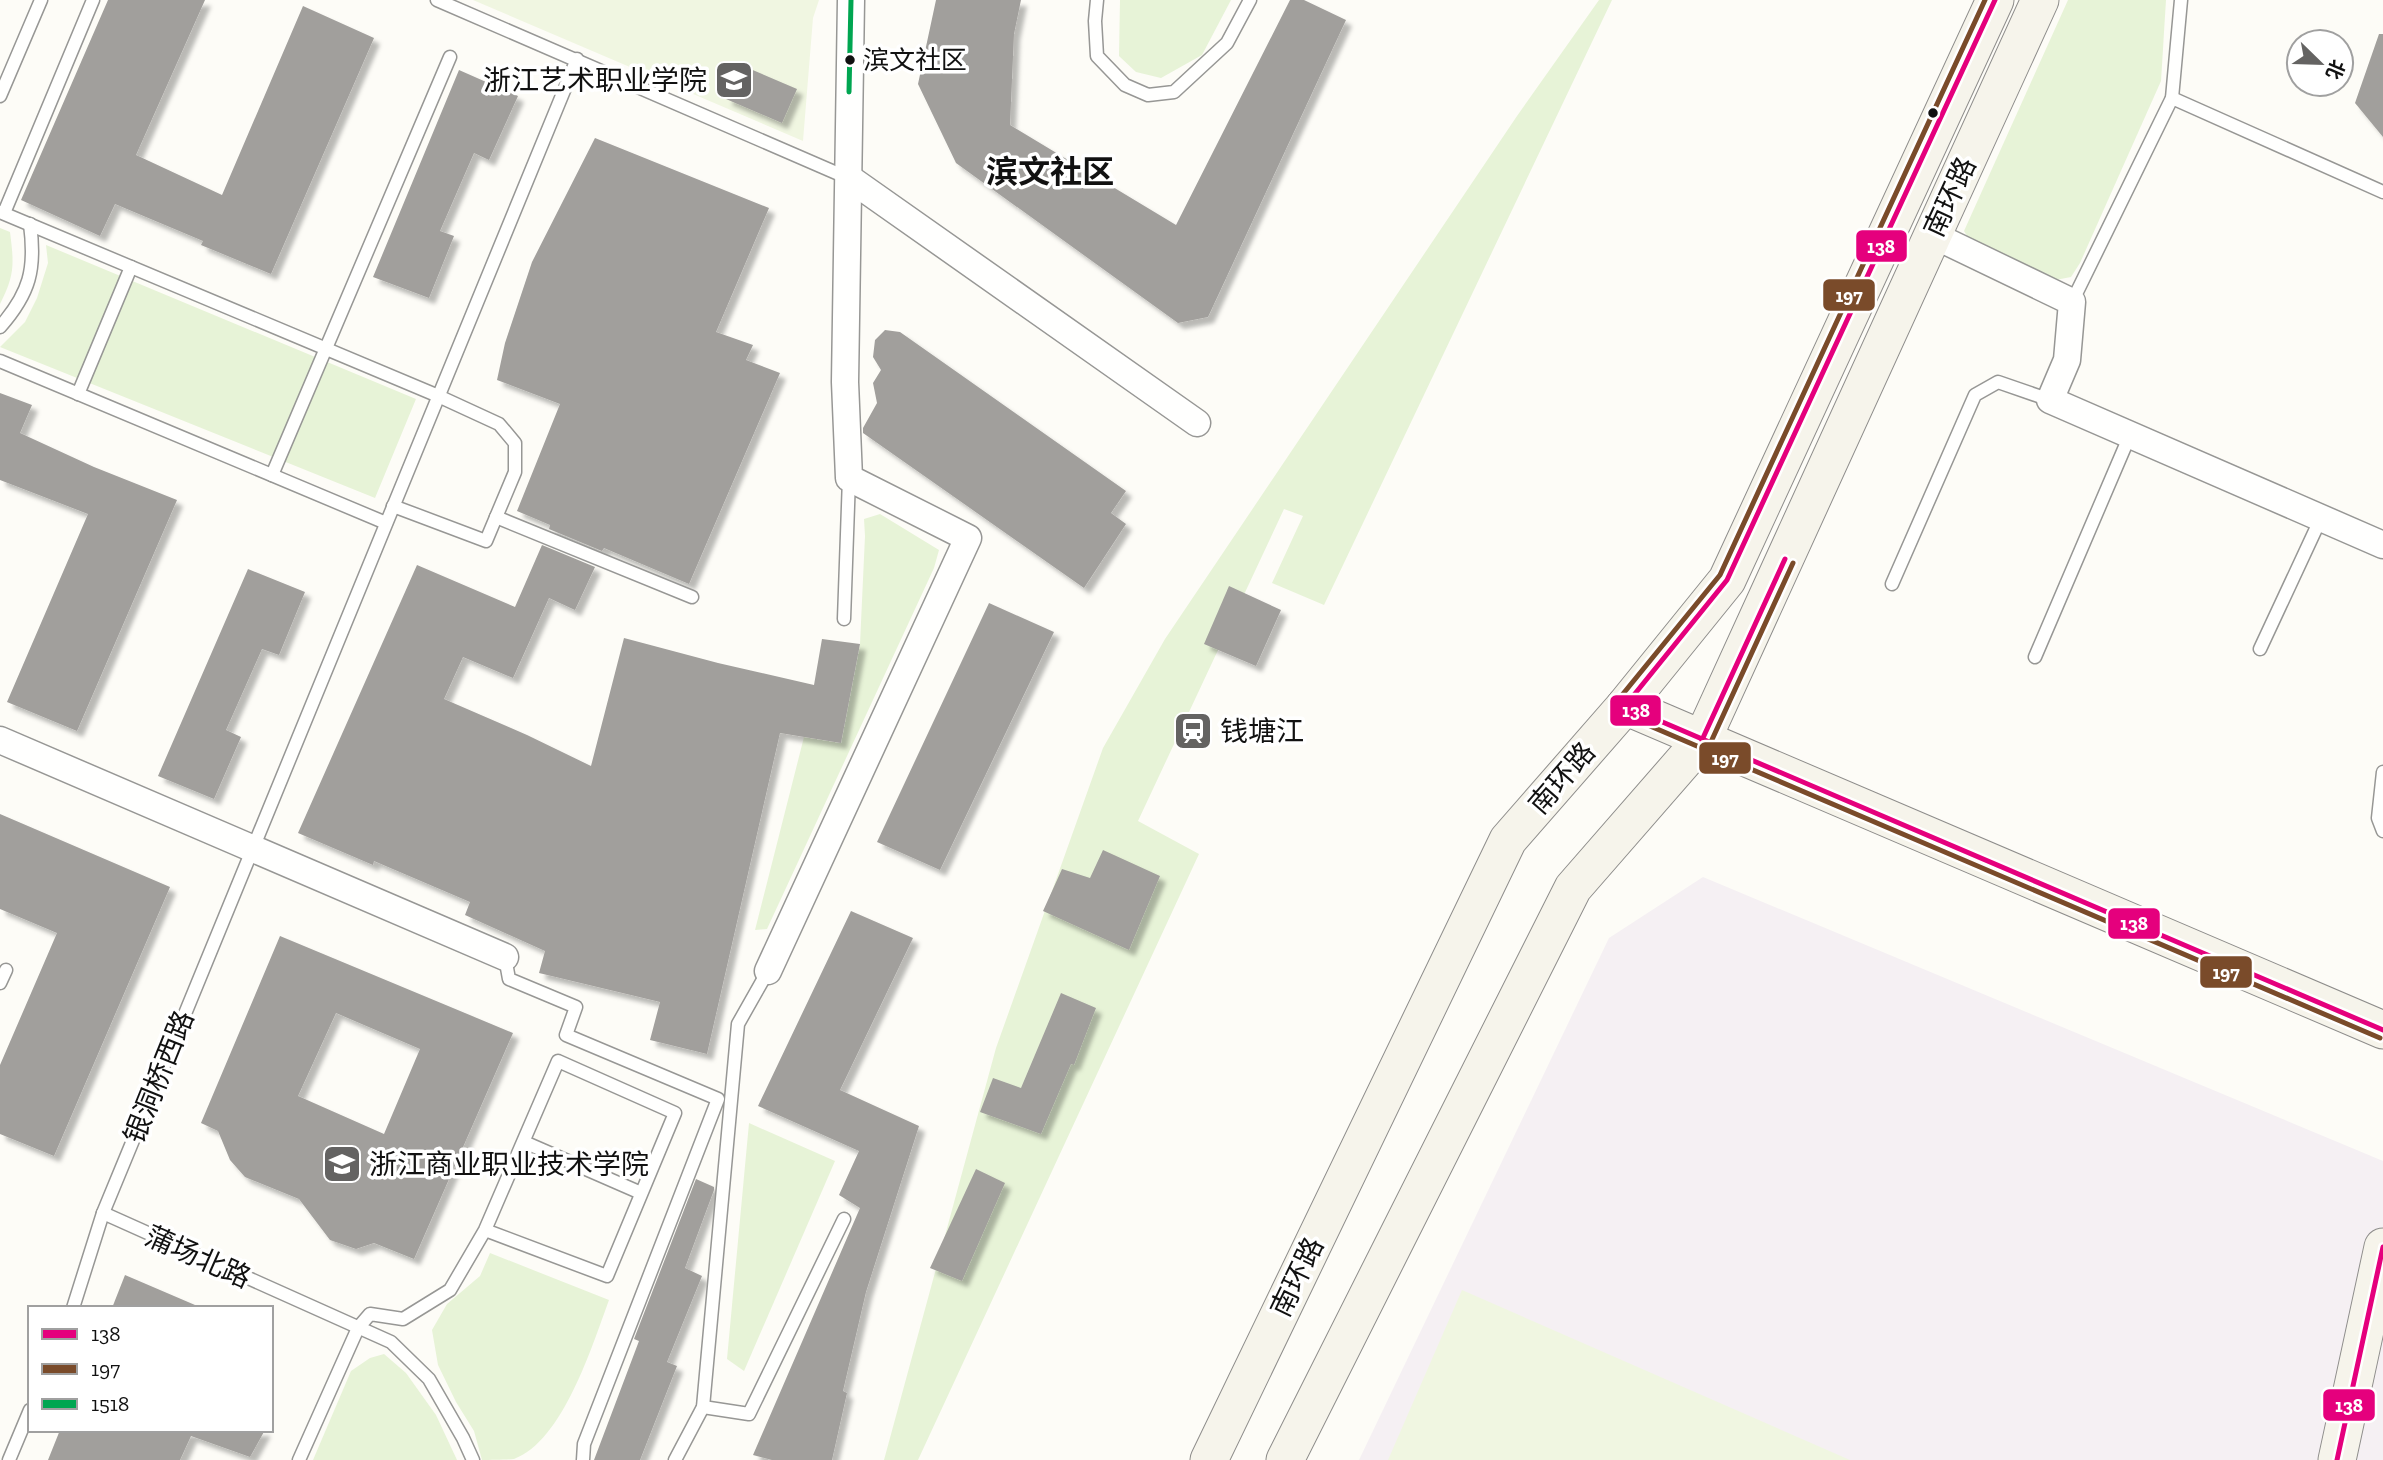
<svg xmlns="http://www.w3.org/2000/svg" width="2383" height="1460" font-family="'Zilla Slab','Noto Sans SC',serif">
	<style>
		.industrial { fill: #f5f0f3 }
		.green { fill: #e7f3d7 }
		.pitch { fill: #f0f6e1 }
		.building { fill: #a19f9c; fill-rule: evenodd; filter: url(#shadow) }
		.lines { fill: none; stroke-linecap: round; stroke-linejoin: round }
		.lane-casing { stroke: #979795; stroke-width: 15 }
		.street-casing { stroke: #979795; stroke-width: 29 }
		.secondary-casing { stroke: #8e8d8b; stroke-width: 39 }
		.lane { stroke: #fffffe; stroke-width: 12 }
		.street { stroke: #fffffe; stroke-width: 26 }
		.secondary { stroke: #f6f4eb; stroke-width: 37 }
		.bus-1-casing { stroke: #fff; stroke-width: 10 }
		.bus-2-casing { stroke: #fff; stroke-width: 10 }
		.bus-3-casing { stroke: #fff; stroke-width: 10 }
		.bus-1 { stroke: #e5007d; stroke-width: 5 }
		.bus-2 { stroke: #7a4b2a; stroke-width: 5 }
		.bus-3 { stroke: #00a651; stroke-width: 5 }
		.bus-dot { fill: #111; stroke: #fff; stroke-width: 2.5 }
		.labels { text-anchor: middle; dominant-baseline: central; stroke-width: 7; stroke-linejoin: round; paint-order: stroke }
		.bus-label { font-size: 26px; fill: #111; stroke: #fff; text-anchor: start }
		.poi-label { font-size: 28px; fill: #111; stroke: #fff; text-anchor: start }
		.street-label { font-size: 28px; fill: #111; stroke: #fff }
		.quarter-label { font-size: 32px; font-weight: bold; fill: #111; stroke: #fff }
		.line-badge { stroke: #fff; stroke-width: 2.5 }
		.badge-label { font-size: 19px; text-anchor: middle; font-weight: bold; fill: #fff }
	</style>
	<defs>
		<filter id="shadow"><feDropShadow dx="6" dy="6" stdDeviation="2" flood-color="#0004"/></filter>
	</defs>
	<rect width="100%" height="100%" fill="#fdfcf7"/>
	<!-- industrial -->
	<polygon class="industrial" points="1703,877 2383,1161 2383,1460 1359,1460 1609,938"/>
	<!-- green -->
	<g class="green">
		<polygon points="1120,0 1231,0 1202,55 1161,78 1136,72 1119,56"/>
		<polygon points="1599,0 1612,0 1324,605 1272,583 1303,516 1284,509 1138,821 1199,854 918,1460 884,1460 996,1048 1103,748 1165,639 1517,116"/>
		<polygon points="2068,0 2166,0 2161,81 2080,263 2071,277 2045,282 1974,247 1964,231"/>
		<path d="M0,228L10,232C14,264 15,275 0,304Z"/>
		<polygon points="46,245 416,399 375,498 0,347 25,322 37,298 48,263"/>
		<polygon points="880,514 939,550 934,568 767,929 755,930 804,737 841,743 860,644 865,536 864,519"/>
		<polygon points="749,1123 835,1161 744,1371 727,1359"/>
		<path d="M490,1253L609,1300C592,1346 563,1441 514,1459C505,1460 491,1460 482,1460L474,1431L456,1402L438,1365L432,1330L447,1304L480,1276Z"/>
		<polygon points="384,1354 406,1373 436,1415 457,1460 313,1460 351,1371 370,1358"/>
	</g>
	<!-- pitch -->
	<g class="pitch">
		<polygon points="473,0 819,0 813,18 803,141"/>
		<polygon points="1462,1290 1850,1460 1388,1460"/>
	</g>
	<!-- building -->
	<g class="building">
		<polygon points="108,0 205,0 136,155 222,195 303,6 374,38 271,274 201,245 203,241 115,204 100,236 21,200"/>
		<polygon points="936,0 1021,0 1014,34 1010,125 1176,225 1290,0 1304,0 1346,20 1208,317 1178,323 956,163 918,84"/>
		<polygon points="2379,34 2383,34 2383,137 2355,103"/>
		<polygon points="741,65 797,89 782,123 726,99"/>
		<polygon points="459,70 518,96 489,160 474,153 440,231 454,236 429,298 373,277"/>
		<polygon points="595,138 769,208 716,332 753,345 746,360 780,373 689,584 604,548 602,551 549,529 550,525 517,511 560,404 497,380 505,343 532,262"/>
		<polygon points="885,330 900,332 1126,491 1111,513 1126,524 1084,588 863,433 863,428 877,403 873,383 881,370 873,357 875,340"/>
		<polygon points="0,393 32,405 20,433 94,467 177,500 77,731 7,702 88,514 0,480"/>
		<polygon points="542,545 595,567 575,610 549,598 513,678 463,657 444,699 527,735 591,766 624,638 718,663 814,685 822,639 860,644 841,743 780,733 707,1054 650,1040 660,1002 539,973 545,951 465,915 470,902 374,861 373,865 298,833 417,565 515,607"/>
		<polygon points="248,569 305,592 279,655 262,649 226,730 241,737 214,799 158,776"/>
		<polygon points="1229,586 1281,610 1256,666 1204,644"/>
		<polygon points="989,603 1054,632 940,870 877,842"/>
		<polygon points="0,814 170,887 54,1156 0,1134 0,1065 57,933 0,909"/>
		<polygon points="1103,850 1160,876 1129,950 1043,911 1062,869 1090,878"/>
		<polygon points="851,911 913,938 840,1090 919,1126 866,1292 843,1391 847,1393 832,1460 772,1460 753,1455 860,1208 839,1195 859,1151 758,1106"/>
		<path d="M280,936L513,1033L414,1259L374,1243L356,1249L330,1240L299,1199L245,1177L230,1160L218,1131L201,1123ZM336,1013L420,1049L384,1134L298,1096Z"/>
		<polygon points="1061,993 1096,1008 1074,1065 1071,1064 1041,1134 980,1112 993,1078 1021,1088"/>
		<polygon points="976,1169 1005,1183 962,1281 930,1268"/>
		<polygon points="696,1179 714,1187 714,1190 685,1268 702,1276 667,1362 677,1366 640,1460 594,1460 639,1341 634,1339"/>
		<polygon points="125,1275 202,1308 112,1308"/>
		<polygon points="60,1430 265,1430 250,1457 191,1436 180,1460 48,1460"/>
	</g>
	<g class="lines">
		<defs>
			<g id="lane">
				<polyline points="437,0 848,178"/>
				<polyline points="1097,0 1095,21 1097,56 1125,85 1148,95 1174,92 1227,43 1250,0"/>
				<polyline points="0,96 41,0"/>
				<polyline points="2172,98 2383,192"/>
				<polyline points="0,212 436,395 499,424 515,443 515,472 486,541 393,506"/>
				<polyline points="4,213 93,0"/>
				<polyline points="2072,302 2172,98 2181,0"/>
				<path d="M0,327C30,293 36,269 30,224"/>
				<polyline points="0,361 386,523"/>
				<polyline points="78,394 131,267"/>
				<polyline points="272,475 450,57"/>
				<polyline points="496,517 692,597"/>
				<polyline points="1892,584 1975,395 1998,382 2050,400"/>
				<polyline points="844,619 849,478"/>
				<polyline points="2260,649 2321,518"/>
				<polyline points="2035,657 2130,435"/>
				<polyline points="2383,772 2378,818 2383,831"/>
				<polyline points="505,957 509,979 576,1007 566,1035 718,1099 584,1444 583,1460"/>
				<polyline points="0,983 6,970"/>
				<polyline points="524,1142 641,1193"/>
				<polyline points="103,1213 391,1342 429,1379 463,1438 473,1460"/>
				<path d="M73,1308L103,1213C262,829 416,443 577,59"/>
				<polyline points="703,1407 749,1414 844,1219"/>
				<polyline points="9,1460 30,1410"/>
				<polyline points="299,1460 358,1328 370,1314 403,1319 450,1290 485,1230 558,1061 675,1113 607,1276 485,1230"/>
				<polyline points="675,1460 703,1407 738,1024 768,971"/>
			</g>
			<g id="street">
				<polyline points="849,178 1197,423"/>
				<polyline points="1933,235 2072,302 2067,360 2050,400 2383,545"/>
				<polyline points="0,740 505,957"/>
				<polyline points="768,971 968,538 849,478 845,382 851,0"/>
			</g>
			<g id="secondary">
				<polyline points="1625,706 2383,1030"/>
				<polyline points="1209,1460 1508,840 1625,706 1727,580 1995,0"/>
				<polyline points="1285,1460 1573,888 1702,740 2040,0"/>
				<polyline points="2337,1460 2383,1247"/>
			</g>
		</defs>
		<!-- lane casing -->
		<use href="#lane" class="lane-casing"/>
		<!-- street casing -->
		<use href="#street" class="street-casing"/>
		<!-- secondary casing -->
		<use href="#secondary" class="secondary-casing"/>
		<!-- lane -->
		<use href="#lane" class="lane"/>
		<!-- street -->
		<use href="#street" class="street"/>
		<!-- secondary -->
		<use href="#secondary" class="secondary"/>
		<defs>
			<g id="bus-1">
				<polyline points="1995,0 1727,580 1625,706 2383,1030"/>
				<polyline points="1702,740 1785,559"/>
				<polyline points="2337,1460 2383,1247"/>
			</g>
			<g id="bus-2">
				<polyline points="1985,0 1720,575 1618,700 1617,709 1622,714 2380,1038"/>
				<polyline points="1710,744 1793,563"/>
			</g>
			<polyline id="bus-3" points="849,92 851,0"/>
		</defs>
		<!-- bus-1 casing -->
		<use href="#bus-1" class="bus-1-casing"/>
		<!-- bus-2 casing -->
		<use href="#bus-2" class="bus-2-casing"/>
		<!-- bus-3 casing -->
		<use href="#bus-3" class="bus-3-casing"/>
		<!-- bus-1 -->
		<use href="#bus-1" class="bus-1"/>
		<!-- bus-2 -->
		<use href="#bus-2" class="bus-2"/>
		<!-- bus-3 -->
		<use href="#bus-3" class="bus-3"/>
	</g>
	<!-- icons -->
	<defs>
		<symbol id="university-square" viewBox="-11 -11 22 22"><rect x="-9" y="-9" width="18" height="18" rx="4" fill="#646362" stroke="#fff"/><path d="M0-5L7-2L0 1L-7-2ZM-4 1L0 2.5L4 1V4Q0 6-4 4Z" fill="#fff"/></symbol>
		<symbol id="station-square" viewBox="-11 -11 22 22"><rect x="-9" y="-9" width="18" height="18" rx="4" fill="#646362" stroke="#fff"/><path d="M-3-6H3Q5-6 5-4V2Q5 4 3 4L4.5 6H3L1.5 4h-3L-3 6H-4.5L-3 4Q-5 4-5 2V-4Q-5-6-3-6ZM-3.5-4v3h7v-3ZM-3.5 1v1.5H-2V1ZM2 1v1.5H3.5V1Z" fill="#fff"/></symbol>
	</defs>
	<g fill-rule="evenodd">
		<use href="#university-square" x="712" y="58" width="44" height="44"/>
		<use href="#station-square" x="1171" y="709" width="44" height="44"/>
		<use href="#university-square" x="320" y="1142" width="44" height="44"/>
	</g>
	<!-- markers -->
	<g class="bus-dot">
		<circle cx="850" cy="60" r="6"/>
		<circle cx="1933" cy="113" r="6"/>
	</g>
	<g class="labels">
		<!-- bus labels -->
		<g class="bus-label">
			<text x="863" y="60">滨文社区</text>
		</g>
		<!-- poi labels -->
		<g class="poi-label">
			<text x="707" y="80" text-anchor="end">浙江艺术职业学院</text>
			<text x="1220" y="731">钱塘江</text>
			<text x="369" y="1164">浙江商业职业技术学院</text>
		</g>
		<!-- street labels -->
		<g class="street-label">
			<text transform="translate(1950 197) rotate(-65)">南环路</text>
			<text transform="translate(1562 778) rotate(-49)">南环路</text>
			<text transform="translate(159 1077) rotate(-68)">银洞桥西路</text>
			<text transform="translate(198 1257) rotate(24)">蒲场北路</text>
			<text transform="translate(1297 1277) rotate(-64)">南环路</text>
		</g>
		<!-- quarter labels -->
		<g class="quarter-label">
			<text x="1050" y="172">滨文社区</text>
		</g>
	</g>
	<g class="line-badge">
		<rect x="1855" y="229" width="53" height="34" rx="7" fill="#e5007d"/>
		<rect x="1822" y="278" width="54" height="34" rx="7" fill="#7a4b2a"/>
		<rect x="1609" y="694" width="53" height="33" rx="7" fill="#e5007d"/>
		<rect x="1698" y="741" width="54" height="34" rx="7" fill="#7a4b2a"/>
		<rect x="2107" y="907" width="54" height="33" rx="7" fill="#e5007d"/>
		<rect x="2199" y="955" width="54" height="34" rx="7" fill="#7a4b2a"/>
		<rect x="2322" y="1388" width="54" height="34" rx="7" fill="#e5007d"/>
	</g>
	<g class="badge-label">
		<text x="1881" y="253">138</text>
		<text x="1849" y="302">197</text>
		<text x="1636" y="717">138</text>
		<text x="1725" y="765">197</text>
		<text x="2134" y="930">138</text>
		<text x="2226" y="979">197</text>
		<text x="2349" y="1412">138</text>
	</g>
	<!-- legend -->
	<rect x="28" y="1306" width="245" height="126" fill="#ffffff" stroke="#a0a0a0" stroke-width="2"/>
	<rect x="42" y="1329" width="35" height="10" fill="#e5007d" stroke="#a0a0a0" stroke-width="2"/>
	<text x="91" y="1341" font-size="21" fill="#111111">138</text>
	<rect x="42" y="1364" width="35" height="10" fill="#7a4b2a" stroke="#a0a0a0" stroke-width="2"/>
	<text x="91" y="1376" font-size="21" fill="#111111">197</text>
	<rect x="42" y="1399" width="35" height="10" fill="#00a651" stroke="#a0a0a0" stroke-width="2"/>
	<text x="91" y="1411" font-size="21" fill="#111111">1518</text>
	<!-- north arrow -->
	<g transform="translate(2320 63) rotate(113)"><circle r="33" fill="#ffffff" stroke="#a0a0a0" stroke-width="2"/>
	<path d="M0-5L12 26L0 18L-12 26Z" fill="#646362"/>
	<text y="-10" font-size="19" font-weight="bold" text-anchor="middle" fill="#111111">北</text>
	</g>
</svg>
